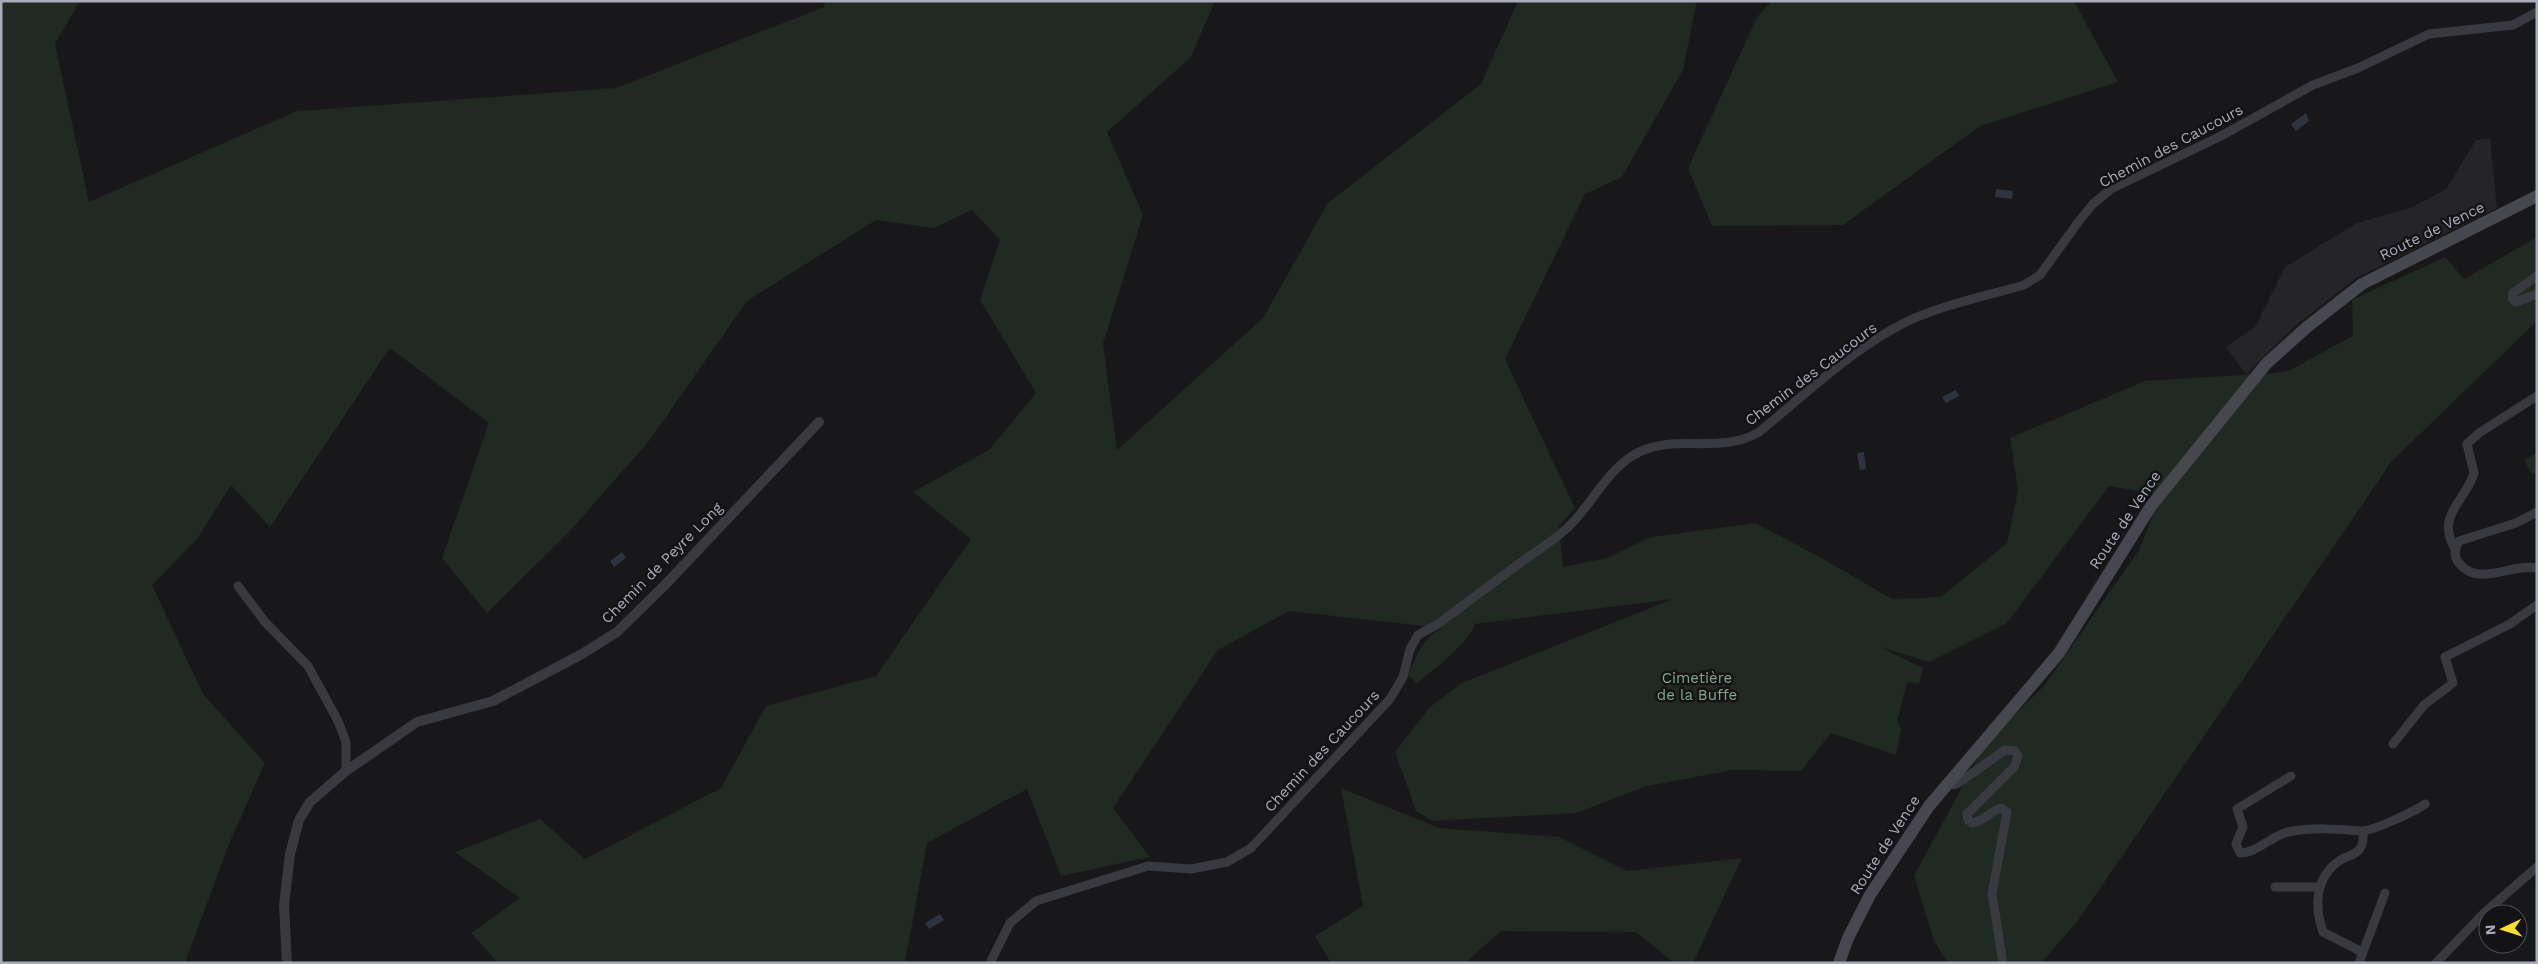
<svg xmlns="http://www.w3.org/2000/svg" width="2538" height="964" font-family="'Work Sans',sans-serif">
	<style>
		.built { fill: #252427 }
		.green { fill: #202922 }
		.water { fill: #2d343f }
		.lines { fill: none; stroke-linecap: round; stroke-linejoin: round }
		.minor { stroke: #393940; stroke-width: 9 }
		.tertiary { stroke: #393940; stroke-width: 10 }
		.secondary { stroke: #474750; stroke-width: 12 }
		.labels { text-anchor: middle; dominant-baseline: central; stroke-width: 5; stroke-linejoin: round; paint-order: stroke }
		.street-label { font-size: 15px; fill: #aaacba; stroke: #131315 }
		.park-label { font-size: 15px; fill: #80a68a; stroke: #131315 }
	</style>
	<rect width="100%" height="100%" fill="#18181a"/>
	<!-- built -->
	<polygon class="built" points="2490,138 2497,208 2356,278 2295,326 2246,374 2226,347 2255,327 2285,267 2357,223 2413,207 2446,189 2476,140"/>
	<!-- green -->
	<g class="green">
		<path d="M1,1H80L55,44L89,202L297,111L616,88L824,7L825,1H1215L1191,57L1107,132L1143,215L1103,344L1117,450L1263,318L1328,203L1481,84L1518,1H1697L1683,70L1622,177L1585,194L1505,359L1575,508L1559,526L1563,567L1607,558L1651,537L1755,523L1818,556L1892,599L1941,597L2007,543L2018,490L2010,438L2145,381L2275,373L2290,370L2353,336L2352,300L2445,257L2464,279L2537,237V321L2392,461L2077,922L2041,963H1948L1934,941L1914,876L1986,743L2044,686L2139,550L2161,495L2109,486L2007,623L1929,662L1880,647L1923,668L1919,684L1907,682L1897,721L1901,729L1896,755L1831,733L1801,771L1733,770L1647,786L1576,813L1432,821L1416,811L1395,752L1430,707L1462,683L1673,599L1475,624C1471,641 1431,672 1417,683L1408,675C1417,655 1423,638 1442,628L1289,611L1218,650L1113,808L1150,857L1061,876L1027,789L927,843L905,963H498L471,933L520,898L455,852L540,819L585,859L721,788L766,706L876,676L971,539L913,492L989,450L1036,393L980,300L1000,240L972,210L934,228L876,220L747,301L649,441L570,531L487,613L442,558L489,423L390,348L270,527L231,485L197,539L152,585L203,694L265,763L229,844L185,963H1Z"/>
		<polygon points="1772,1 2074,1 2118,82 1980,126 1843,225 1712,226 1688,168 1757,17"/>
		<polygon points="2537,453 2537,473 2532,474 2524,460"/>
		<polygon points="1341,788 1439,828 1559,837 1627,871 1742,858 1693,963 1674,963 1636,932 1501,931 1465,963 1331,963 1315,936 1363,906"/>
	</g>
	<!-- water -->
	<g class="water">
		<polygon points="2306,113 2309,121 2296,131 2291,124"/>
		<polygon points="1996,189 2013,191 2012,199 1995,197"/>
		<polygon points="1956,390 1959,396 1946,403 1942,397"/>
		<polygon points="1864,452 1866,469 1860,470 1857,453"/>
		<polygon points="622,552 626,558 614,567 610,561"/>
		<polygon points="940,914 944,920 929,929 925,923"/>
	</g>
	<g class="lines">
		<!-- minor -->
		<g class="minor">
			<polyline points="2537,276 2513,293 2512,299 2516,302 2537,294"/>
			<path d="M2537,512L2516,523L2459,541C2455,548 2453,556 2459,563C2478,588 2511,563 2537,568"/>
			<path d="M2455,549C2435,515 2466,501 2474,473L2467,444L2479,433L2537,396"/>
			<polyline points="238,586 265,622 308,666 338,721 346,742 346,771"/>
			<polyline points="2393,744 2424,705 2453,683 2445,657 2510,624 2537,605"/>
			<path d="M2291,776L2237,809L2243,827L2236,844L2240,853C2257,853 2271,836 2288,832C2313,827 2337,829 2361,831C2373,831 2414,812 2425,804"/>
			<path d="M1947,783L1954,785L1960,782L2005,750L2015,751L2018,756L2014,767L1967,814L1968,820L1972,823C1984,822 1990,811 2001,808L2007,812L1992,894L2003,963"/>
			<polyline points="2275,887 2318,887"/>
			<path d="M2362,952L2323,932C2314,906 2315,878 2339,861C2345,857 2354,855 2359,850C2364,844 2363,838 2363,831"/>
			<path d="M990,963L1010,923L1036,901L1148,866L1191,869L1227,862L1251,848L1390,699L1403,677L1410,649L1418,635L1438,624C1466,603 1494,582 1523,561C1537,550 1553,541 1566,529C1590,508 1604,474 1632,456C1671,431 1720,456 1759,432C1806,394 1853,348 1908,321C1945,304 1986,296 2024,285L2040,275L2079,221L2093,204L2111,189L2221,136L2313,85L2358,68L2429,34L2513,25L2537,12"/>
			<polyline points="2359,963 2385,893"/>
			<polyline points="2436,963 2483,914 2537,867"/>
		</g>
		<!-- tertiary -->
		<polyline class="tertiary" points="287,963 284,905 290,854 299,820 310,802 346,771 417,722 493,701 582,654 617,632 664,586 819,422"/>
		<!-- secondary -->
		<polyline class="secondary" points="1839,963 1848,938 1870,895 1929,806 2059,653 2151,506 2266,364 2307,327 2362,284 2537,196"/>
	</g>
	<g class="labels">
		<!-- street labels -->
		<g class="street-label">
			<text transform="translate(2171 146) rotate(-28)">Chemin des Caucours</text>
			<text transform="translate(2432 231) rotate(-26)">Route de Vence</text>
			<text transform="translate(1811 374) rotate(-37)">Chemin des Caucours</text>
			<text transform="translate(2125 520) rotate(-56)">Route de Vence</text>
			<text transform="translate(662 563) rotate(-45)">Chemin de Peyre Long</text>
			<text transform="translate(1322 751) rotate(-47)">Chemin des Caucours</text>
			<text transform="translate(1885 845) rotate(-57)">Route de Vence</text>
		</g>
		<!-- park labels -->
		<g class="park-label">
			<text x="1697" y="678">Cimetière<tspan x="1697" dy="17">de la Buffe</tspan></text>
		</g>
	</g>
	<!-- border -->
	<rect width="2538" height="964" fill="none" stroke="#aaacba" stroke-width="5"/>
	<!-- north arrow -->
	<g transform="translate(2503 929) rotate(266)"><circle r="24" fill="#131315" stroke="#4f5057"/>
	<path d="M0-4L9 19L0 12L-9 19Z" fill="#f8dd32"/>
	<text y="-8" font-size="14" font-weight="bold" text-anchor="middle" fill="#aaacba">N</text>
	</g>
</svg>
